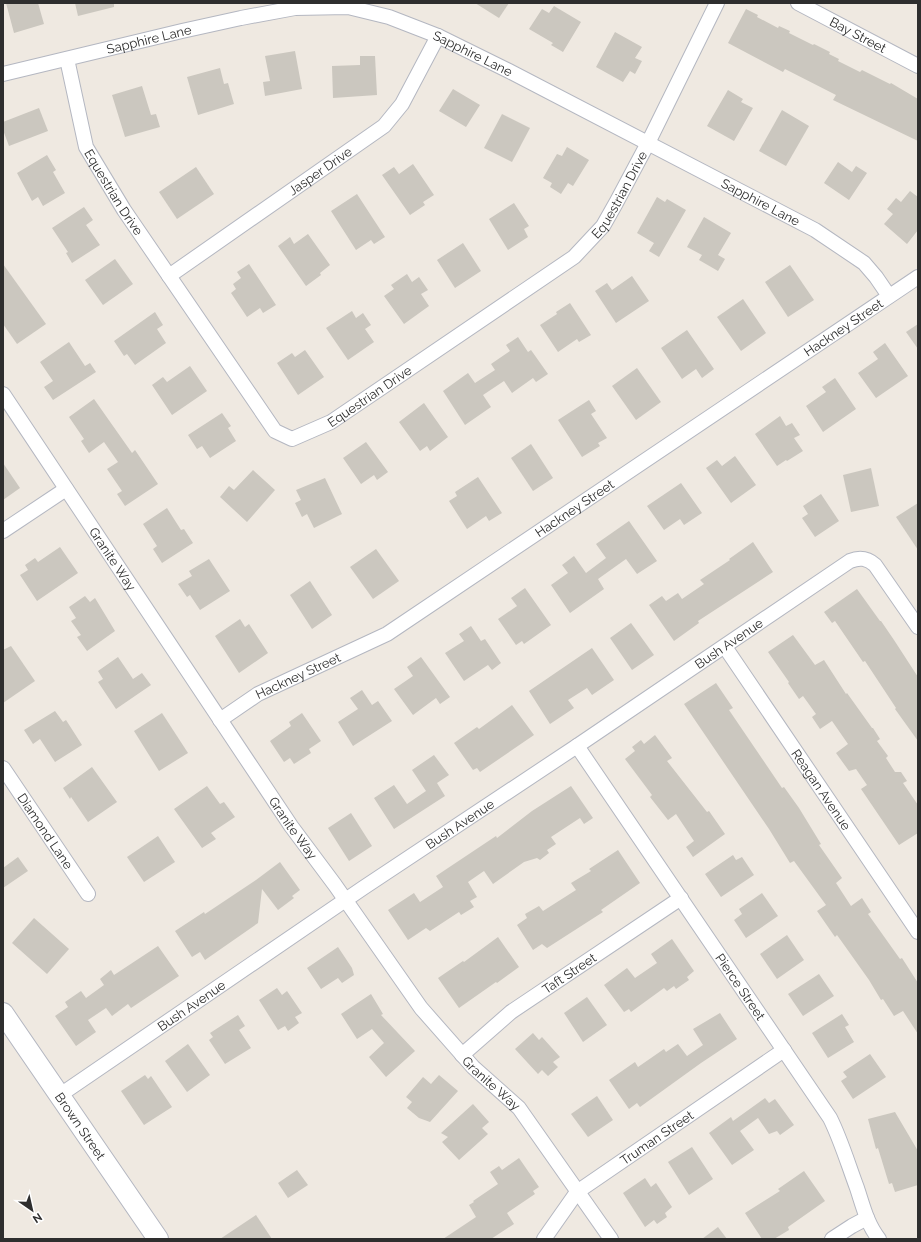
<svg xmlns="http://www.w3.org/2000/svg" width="921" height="1242" font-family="Raleway,sans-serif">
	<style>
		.building { fill: #cbc7bf }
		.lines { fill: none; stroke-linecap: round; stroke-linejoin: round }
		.minor-casing { stroke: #b4b7c1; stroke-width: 16 }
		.secondary-casing { stroke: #b4b7c1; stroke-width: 22 }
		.minor { stroke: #fff; stroke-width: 14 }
		.secondary { stroke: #fff; stroke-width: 20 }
		.labels { text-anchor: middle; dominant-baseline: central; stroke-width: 4; stroke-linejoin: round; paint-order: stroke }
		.street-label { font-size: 13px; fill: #2e2e2e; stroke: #fff }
	</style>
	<rect width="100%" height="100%" fill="#efe9e1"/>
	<!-- building -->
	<g class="building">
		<polygon points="6,3 38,3 44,24 14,33"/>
		<polygon points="75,3 114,3 114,7 78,16"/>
		<polygon points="475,3 509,3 499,18"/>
		<polygon points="554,6 581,22 563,52 551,45 553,43 529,29 542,9 549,13"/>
		<polygon points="746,9 758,15 757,17 778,28 779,26 790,31 789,33 813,45 814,44 830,52 829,54 839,59 838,61 860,72 862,70 890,84 891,83 918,99 918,141 833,100 836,95 785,69 783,72 728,43"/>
		<polygon points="615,32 642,47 635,58 642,61 635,74 630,71 623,82 596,67"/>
		<polygon points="295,51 302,89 265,96 263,82 270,81 265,56"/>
		<polygon points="360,56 375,56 377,95 333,98 332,66 360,65"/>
		<polygon points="220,68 224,84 228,83 234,104 198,115 187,77"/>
		<polygon points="142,86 151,115 156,114 160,127 125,137 112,95"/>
		<polygon points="453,89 480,105 466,127 439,111"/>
		<polygon points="728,90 743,99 741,102 753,108 734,141 707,126"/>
		<polygon points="39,108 48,131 9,146 3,130 3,122"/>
		<polygon points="782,110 809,126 786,166 759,151"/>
		<polygon points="502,114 530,128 512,162 484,148"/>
		<polygon points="567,147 589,160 573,186 568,183 561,194 550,187 552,183 543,178 557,154 562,156"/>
		<polygon points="47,155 56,170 53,172 65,193 43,206 38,197 32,201 17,173"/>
		<polygon points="838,162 852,172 856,166 867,173 849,200 824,183"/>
		<polygon points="413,164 434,195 423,202 425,205 410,215 382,175 394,167 399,174"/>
		<polygon points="196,167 214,194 177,219 159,192"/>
		<polygon points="910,191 918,197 918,230 907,244 884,224 893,214 887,209 896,198 901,202"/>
		<polygon points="357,194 385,237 374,244 371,240 356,250 331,211"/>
		<polygon points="657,197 665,202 667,199 686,210 659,257 649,251 654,243 637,233"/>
		<polygon points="514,203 529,226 524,229 528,237 508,250 489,219"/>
		<polygon points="84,207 93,220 86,225 100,245 72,263 66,253 68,252 52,228"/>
		<polygon points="704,217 731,233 718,255 725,259 718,271 699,260 702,255 687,247"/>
		<polygon points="308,234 330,265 320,273 321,275 306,286 278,246 290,237 294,244"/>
		<polygon points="463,243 481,271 455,288 437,260"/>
		<polygon points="115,259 133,284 103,305 85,280"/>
		<polygon points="3,264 46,324 17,344 3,324"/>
		<polygon points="249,264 276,305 263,313 260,308 247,317 231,293 236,289 233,284 241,278 237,272"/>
		<polygon points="790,265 814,300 788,317 765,282"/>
		<polygon points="407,274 412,282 419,277 428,290 421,294 429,306 404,324 384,296 394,289 391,285"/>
		<polygon points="632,276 649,301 616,323 595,291 607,283 612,290"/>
		<polygon points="743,299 766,333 741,351 717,317"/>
		<polygon points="570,303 591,335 579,342 577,339 558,352 540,325 557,314 556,312"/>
		<polygon points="352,311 356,318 363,313 371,325 365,329 374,342 348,360 326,328"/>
		<polygon points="155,312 163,325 157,329 166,343 135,365 127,354 124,356 114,341"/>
		<polygon points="918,324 918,349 906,332"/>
		<polygon points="687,330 714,369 702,378 696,369 682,379 661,348"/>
		<polygon points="518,337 528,352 531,350 548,374 536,382 533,378 512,393 504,381 483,395 491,407 465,425 443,391 468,373 475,383 495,370 491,364 510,351 506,345"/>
		<polygon points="69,342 85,366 90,363 96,372 53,400 44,387 53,381 40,362"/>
		<polygon points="885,343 908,376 876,398 858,373 878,359 873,352"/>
		<polygon points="305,350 324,377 298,395 277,363 292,353 295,357"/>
		<polygon points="190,366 207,391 172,415 152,385 163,377 167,382"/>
		<polygon points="637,368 661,402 636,420 612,386"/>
		<polygon points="835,378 856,409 823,432 806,406 826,392 822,387"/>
		<polygon points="94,399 132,453 135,450 158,484 125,506 117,494 122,491 107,469 118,462 104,442 89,453 81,441 84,439 69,417"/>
		<polygon points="589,400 596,411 591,414 607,438 598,443 600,446 582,457 558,420"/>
		<polygon points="424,403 448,437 430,451 427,446 420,451 399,422"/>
		<polygon points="222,413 231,426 228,428 236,441 210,458 202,446 197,449 188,435"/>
		<polygon points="780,416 786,426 792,423 800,435 794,438 803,451 787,461 786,460 777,466 755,434"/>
		<polygon points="366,442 388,472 377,480 374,475 361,484 343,458"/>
		<polygon points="531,444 553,478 533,491 511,458"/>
		<polygon points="735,456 756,485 731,503 706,468 717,460 722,466"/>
		<polygon points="3,463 20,488 3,500"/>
		<polygon points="871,468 879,506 851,512 843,475"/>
		<polygon points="253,470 275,490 247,522 220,497 229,486 234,490"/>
		<polygon points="478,477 502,513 489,521 486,516 467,529 449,501 457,496 455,492"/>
		<polygon points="325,478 342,514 314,528 307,514 302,517 295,503 301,500 296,490"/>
		<polygon points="681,483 702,513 684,525 680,519 664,530 647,506"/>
		<polygon points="821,494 839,521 815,537 802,518 808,514 803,506"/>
		<polygon points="918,503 918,550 896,517"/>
		<polygon points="167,508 181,530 184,529 193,543 162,563 153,549 157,546 143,524"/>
		<polygon points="629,521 657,561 637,574 626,559 598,579 604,589 570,613 551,585 568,573 562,565 574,556 586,573 606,558 596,544"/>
		<polygon points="753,542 773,572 698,621 699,623 674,641 649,605 662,596 666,601 678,593 682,599 704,584 700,580 730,560 729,559"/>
		<polygon points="60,547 78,573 37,601 20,575 28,570 25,565 35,558 38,562"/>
		<polygon points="376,549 399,581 373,599 350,567"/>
		<polygon points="209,559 230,591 200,610 190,595 187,597 178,584 192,576 189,571"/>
		<polygon points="310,581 332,615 312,629 290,595"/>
		<polygon points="525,588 551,625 524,644 522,641 516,645 498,619 517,606 511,598"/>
		<polygon points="857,589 880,621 881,621 894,640 918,677 918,741 895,709 896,708 865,661 863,662 835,621 832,623 824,612"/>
		<polygon points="85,596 90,602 95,598 115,631 87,651 77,637 81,635 71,621 76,618 69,607"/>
		<polygon points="240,619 245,627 249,624 268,653 239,673 215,636"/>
		<polygon points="631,623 654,655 632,670 610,638"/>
		<polygon points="471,626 481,641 485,639 501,663 492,670 488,665 464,681 445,653 464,641 459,634"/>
		<polygon points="793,635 815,665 824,660 846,694 847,693 872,728 873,728 880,739 877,741 888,756 886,758 895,772 901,772 907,781 903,783 918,805 918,833 899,845 861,789 867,785 856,769 849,771 836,753 848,744 832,721 820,729 812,717 816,714 803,696 799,699 788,683 789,682 768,652"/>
		<polygon points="11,646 35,681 3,703 3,650"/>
		<polygon points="592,648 614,680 592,695 587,688 568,700 574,708 550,724 529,691"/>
		<polygon points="118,657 133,679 142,673 151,685 116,709 98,682 103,679 98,671"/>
		<polygon points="421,657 450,697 440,704 436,698 413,715 394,689 413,676 407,667"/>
		<polygon points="716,683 733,708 729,710 782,788 784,787 799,808 821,844 819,845 842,878 836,883 851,906 862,898 871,912 868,914 900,959 902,958 918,983 918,1034 903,1011 894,1016 883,999 881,1000 869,980 837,935 835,937 817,911 826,905 794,861 790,863 769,829 684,704"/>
		<polygon points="362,690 372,705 378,701 392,721 353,746 338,722 358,709 350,698"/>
		<polygon points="512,705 534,735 480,772 477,768 473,770 454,743 477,727 479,729"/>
		<polygon points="55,711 63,722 66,720 82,745 55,762 40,739 33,744 24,730"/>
		<polygon points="162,713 188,753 159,771 134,731"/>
		<polygon points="302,713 321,741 309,749 311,753 294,764 290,758 284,762 270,741 291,726 289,722"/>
		<polygon points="655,735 672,758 667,761 707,812 709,811 725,834 693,857 686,847 694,841 676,814 668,820 650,797 652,795 625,759 635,751 632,747 641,740 644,744"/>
		<polygon points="434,755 449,775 437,783 445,796 394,829 374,798 394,785 407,804 426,791 412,770"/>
		<polygon points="92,767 117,802 88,822 71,797 70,799 63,788"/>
		<polygon points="207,786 220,804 224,802 235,817 211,833 216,839 202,848 174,809"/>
		<polygon points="571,786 593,818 584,824 580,818 551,837 556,844 547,850 549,853 540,860 537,858 524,862 493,884 484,871 468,882 477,897 470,901 474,907 461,915 459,912 430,931 426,928 408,940 388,910 414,893 420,902 443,887 436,876 496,836 497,838 532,811"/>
		<polygon points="351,813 372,846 349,861 328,828"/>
		<polygon points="158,836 175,862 144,882 127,857"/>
		<polygon points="618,850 640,883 601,910 603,912 547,948 542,944 533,950 517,925 527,918 525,914 539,906 543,911 576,890 571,883 591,871 589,869"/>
		<polygon points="733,855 736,860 742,857 754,875 721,897 705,874"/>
		<polygon points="18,857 28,871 3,888 3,868"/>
		<polygon points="280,862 300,890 292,896 294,898 278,910 262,889 258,923 205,960 200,952 192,957 175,931 204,912 205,914 256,880"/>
		<polygon points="762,893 778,916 746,938 734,920 742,914 739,909"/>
		<polygon points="34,918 69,949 47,974 12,943"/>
		<polygon points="787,935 804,960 777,979 760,954"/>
		<polygon points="498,937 519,967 497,983 496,982 459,1008 438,978 463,961 464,962"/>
		<polygon points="672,939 694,971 687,977 689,980 676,989 674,986 667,991 664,988 631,1012 629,1009 624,1012 604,985 627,968 635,978 657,963 651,954"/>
		<polygon points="158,946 179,976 131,1008 128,1004 112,1016 106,1008 88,1020 96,1032 76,1046 55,1016 68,1007 65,1002 81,991 86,998 104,985 100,979 111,970 114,975"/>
		<polygon points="338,947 352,968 354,975 342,983 338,978 321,989 307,968"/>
		<polygon points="819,974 834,996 803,1016 788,994"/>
		<polygon points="277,988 282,995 287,991 302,1013 295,1017 299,1023 288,1031 285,1026 278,1030 259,1000"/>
		<polygon points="371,994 383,1014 381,1015 415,1051 386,1077 369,1057 384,1043 372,1029 357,1039 341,1014"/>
		<polygon points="587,997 607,1025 583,1042 564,1013"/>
		<polygon points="720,1013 737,1039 701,1063 640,1107 637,1103 629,1109 609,1080 635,1062 638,1067 664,1049 666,1052 678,1044 687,1056 703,1045 693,1029"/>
		<polygon points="842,1014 849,1025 845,1027 854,1042 828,1058 812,1033"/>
		<polygon points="238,1015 245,1026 239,1030 251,1048 225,1064 209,1040 213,1037 210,1033"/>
		<polygon points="533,1033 539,1040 542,1037 560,1057 553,1062 558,1067 548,1076 542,1070 538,1074 515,1049"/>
		<polygon points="188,1044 210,1075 187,1092 165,1061"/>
		<polygon points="870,1054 886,1077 853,1099 841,1081 847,1077 843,1072"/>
		<polygon points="145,1075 148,1079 151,1076 172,1107 144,1125 121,1091"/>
		<polygon points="439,1075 458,1091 430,1122 419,1118 407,1108 412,1102 406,1097 423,1077 431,1084"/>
		<polygon points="597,1096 613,1120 588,1137 571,1114"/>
		<polygon points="765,1098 769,1103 775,1099 794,1125 780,1135 777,1131 769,1134 758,1118 740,1131 754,1150 732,1165 709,1133 731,1117 733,1121"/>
		<polygon points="473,1104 489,1122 482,1128 488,1134 459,1160 442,1142 448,1137 441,1133"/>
		<polygon points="895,1112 918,1151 918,1185 895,1192 892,1183 889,1184 878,1148 876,1149 868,1119"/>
		<polygon points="692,1147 713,1179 689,1195 668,1162"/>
		<polygon points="519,1158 539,1187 533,1191 535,1194 507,1213 514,1224 491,1239 443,1239 476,1217 469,1205 474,1202 473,1201 498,1184 490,1172 499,1166 502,1170"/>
		<polygon points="297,1170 308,1185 288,1198 278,1183"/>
		<polygon points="804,1171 825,1201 788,1227 789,1230 774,1239 762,1239 745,1213 780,1191 778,1189"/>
		<polygon points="645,1178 651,1187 656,1183 672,1207 665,1213 667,1217 657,1224 654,1220 645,1227 623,1193"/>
		<polygon points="256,1215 272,1239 220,1239"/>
		<polygon points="718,1227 727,1239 702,1239"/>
	</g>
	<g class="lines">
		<defs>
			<g id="minor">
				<path id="s1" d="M798,3L918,66"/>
				<path id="s2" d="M67,59L86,147L124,210L275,431L292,439L331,422L574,257L603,226L616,203L648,143L717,3"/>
				<path id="s3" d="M3,74L182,31L241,18L295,8L348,7L389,17L438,36L509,71L815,230L864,263L876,277L889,296"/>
				<path id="s4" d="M169,276L384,126L402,104L438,36"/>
				<path id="s5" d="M3,394L291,826L335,885L421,1008L473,1067L519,1108L611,1239"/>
				<polyline points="3,531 66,489"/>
				<path id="s6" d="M725,647L918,932"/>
				<path id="s7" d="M220,720L258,694L387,634L918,277"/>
				<path id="s8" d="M577,746L830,1118C841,1140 848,1164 857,1188C863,1206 867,1224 879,1239"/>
				<path id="s9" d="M3,768L88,894"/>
				<path id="s10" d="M462,1055L511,1012L681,898"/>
				<path id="s11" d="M60,1095L363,888L577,746L850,561C860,557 867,558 875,565L918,627"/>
				<path id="s12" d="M544,1239L577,1192L784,1050"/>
				<polyline points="832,1239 852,1226 867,1218"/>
			</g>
			<g id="secondary">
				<path id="s13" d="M3,1013L158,1239"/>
			</g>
		</defs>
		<!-- minor casing -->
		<use href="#minor" class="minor-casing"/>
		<!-- secondary casing -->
		<use href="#secondary" class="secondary-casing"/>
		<!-- minor -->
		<use href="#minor" class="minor"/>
		<!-- secondary -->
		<use href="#secondary" class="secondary"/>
	</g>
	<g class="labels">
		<!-- street labels -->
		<g class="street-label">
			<text stroke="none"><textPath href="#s1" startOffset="68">Bay Street</textPath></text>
			<text stroke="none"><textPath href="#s3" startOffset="150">Sapphire Lane</textPath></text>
			<text stroke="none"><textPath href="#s3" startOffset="486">Sapphire Lane</textPath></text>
			<text stroke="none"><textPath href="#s4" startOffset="184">Jasper Drive</textPath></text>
			<text stroke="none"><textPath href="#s2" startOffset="143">Equestrian Drive</textPath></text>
			<text stroke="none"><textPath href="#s2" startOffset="864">Equestrian Drive</textPath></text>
			<text stroke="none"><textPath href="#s3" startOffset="810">Sapphire Lane</textPath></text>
			<text stroke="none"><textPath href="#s7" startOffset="738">Hackney Street</textPath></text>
			<text stroke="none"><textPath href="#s2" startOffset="539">Equestrian Drive</textPath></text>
			<text stroke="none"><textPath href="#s7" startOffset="414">Hackney Street</textPath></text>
			<text stroke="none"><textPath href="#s5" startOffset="198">Granite Way</textPath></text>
			<text stroke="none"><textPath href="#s11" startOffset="807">Bush Avenue</textPath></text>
			<text stroke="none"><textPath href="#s7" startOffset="90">Hackney Street</textPath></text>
			<text stroke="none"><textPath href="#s6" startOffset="172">Reagan Avenue</textPath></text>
			<text stroke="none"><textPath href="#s11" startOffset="483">Bush Avenue</textPath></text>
			<text stroke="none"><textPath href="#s5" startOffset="522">Granite Way</textPath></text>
			<text stroke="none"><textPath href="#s9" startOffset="76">Diamond Lane</textPath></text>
			<text stroke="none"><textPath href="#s10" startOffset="135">Taft Street</textPath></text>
			<text stroke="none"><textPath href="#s8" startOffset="291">Pierce Street</textPath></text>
			<text stroke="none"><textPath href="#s11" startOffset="159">Bush Avenue</textPath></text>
			<text stroke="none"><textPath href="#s5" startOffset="846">Granite Way</textPath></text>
			<text stroke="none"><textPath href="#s13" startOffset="137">Brown Street</textPath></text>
			<text stroke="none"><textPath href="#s12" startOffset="154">Truman Street</textPath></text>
		</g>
	</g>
	<!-- border -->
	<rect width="921" height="1242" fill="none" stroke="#2e2e2e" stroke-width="8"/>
	<!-- north arrow -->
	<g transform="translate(32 1210) rotate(146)" stroke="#ffffff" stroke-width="3" paint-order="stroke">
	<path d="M0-3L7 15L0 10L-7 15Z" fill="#2e2e2e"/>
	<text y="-6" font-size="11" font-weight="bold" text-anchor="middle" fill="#2e2e2e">N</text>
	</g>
</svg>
